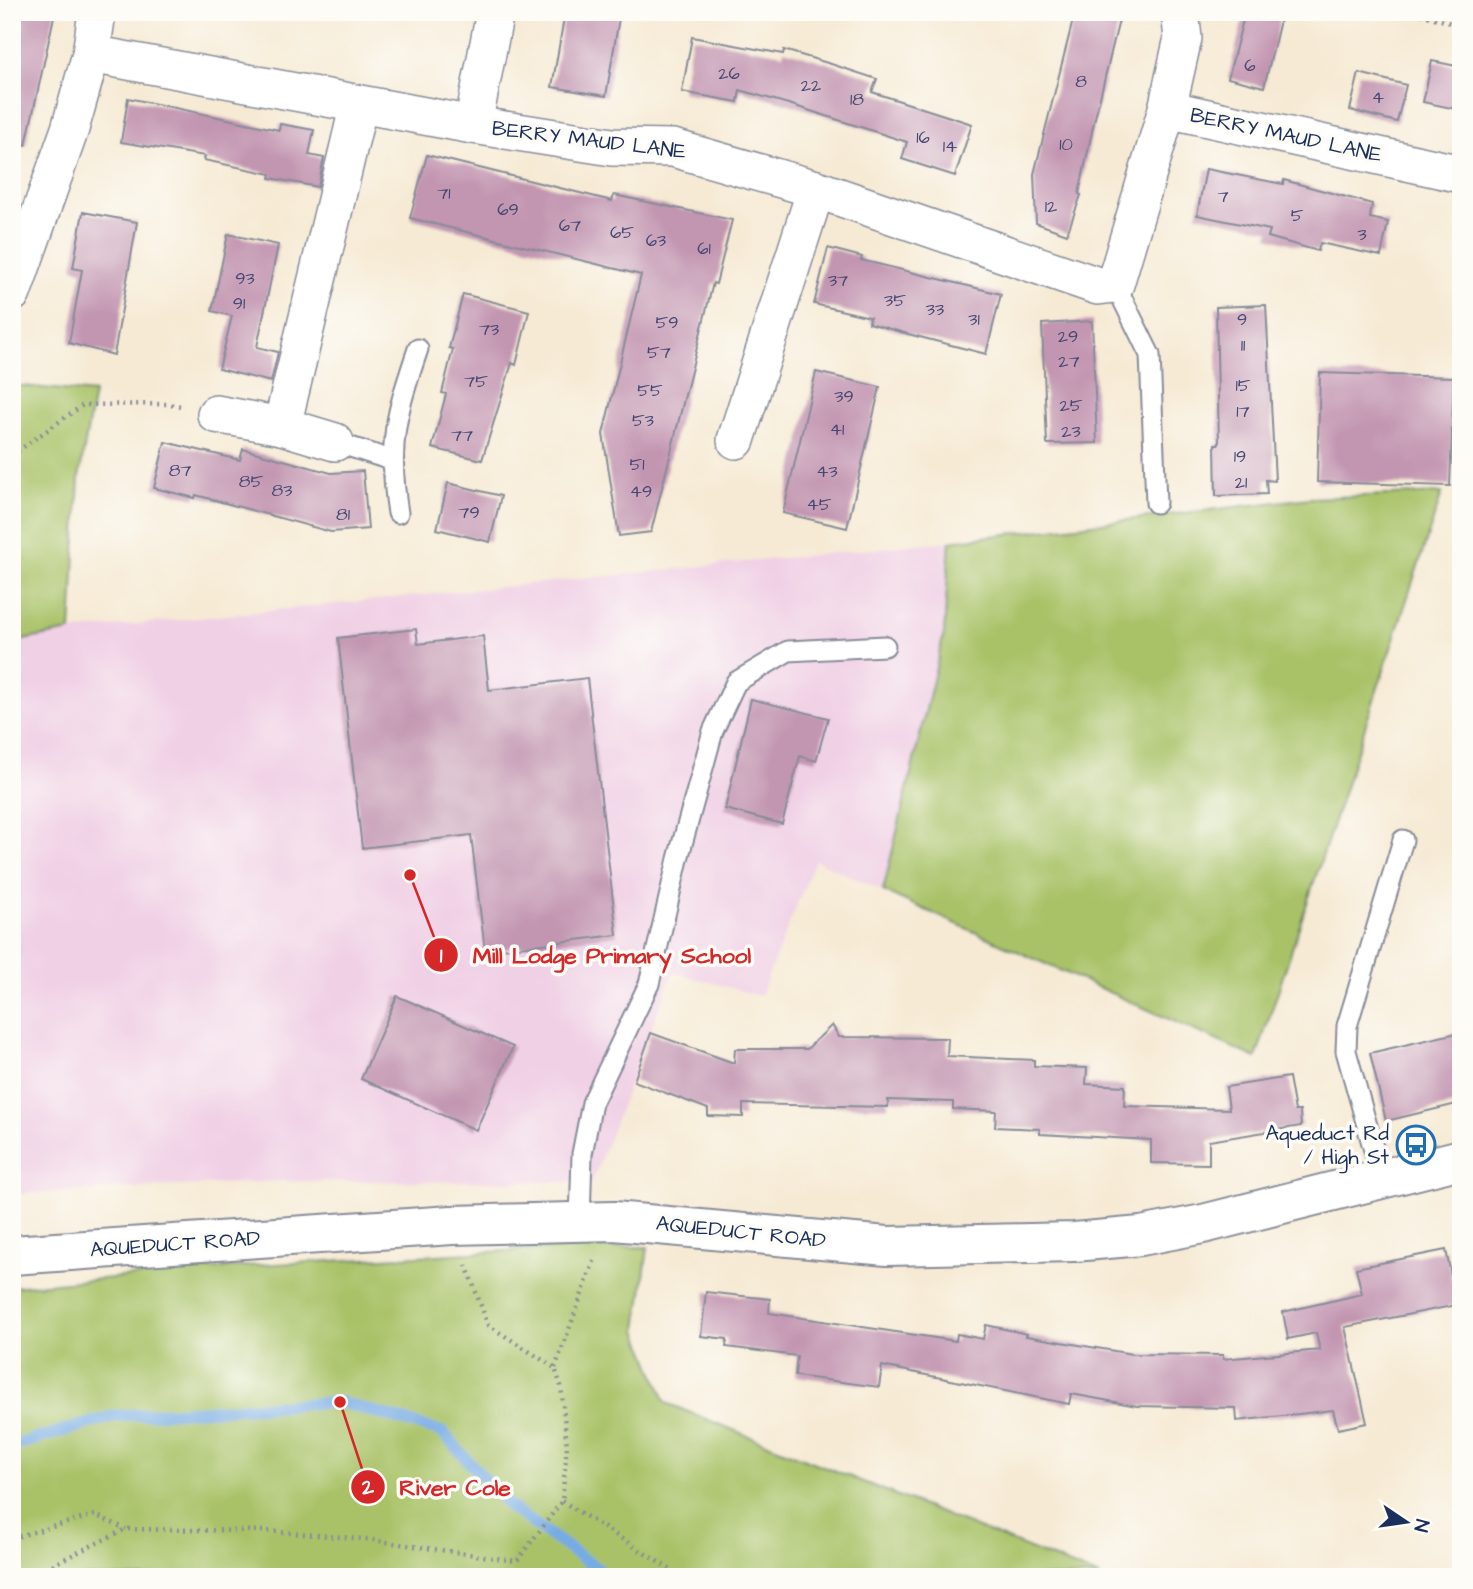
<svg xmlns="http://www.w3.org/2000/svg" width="1473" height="1589" font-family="'Architects Daughter',sans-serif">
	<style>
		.built { fill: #f0d0e5 }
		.green { fill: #a9c268; stroke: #627863; stroke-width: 2 }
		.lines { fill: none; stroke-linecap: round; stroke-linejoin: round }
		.stream { stroke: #77abe4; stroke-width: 12 }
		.building { fill: #c295b1 }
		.service-casing { stroke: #888c99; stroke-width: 23 }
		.minor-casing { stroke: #888c99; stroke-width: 40 }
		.tertiary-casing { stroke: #888c99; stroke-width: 42 }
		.path { stroke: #888c99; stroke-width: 4.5; stroke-dasharray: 2 5; stroke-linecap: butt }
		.service { stroke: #fff; stroke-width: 19 }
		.minor { stroke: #fff; stroke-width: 37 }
		.tertiary { stroke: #fff; stroke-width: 38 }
		.labels { text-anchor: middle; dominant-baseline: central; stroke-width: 7; stroke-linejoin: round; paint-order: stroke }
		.number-label { font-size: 18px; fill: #454873 }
		.street-label { font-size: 21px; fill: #1b2f5e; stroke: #fdfcf7 }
		.poi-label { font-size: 21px; fill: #1b2f5e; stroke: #fdfcf7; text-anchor: end }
		.leader { fill: none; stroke: #d62828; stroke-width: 2.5 }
		.callout-dot { fill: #d62828; stroke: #fdfcf7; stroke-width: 2.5 }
		.mark-label { font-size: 21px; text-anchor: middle; font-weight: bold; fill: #fff }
		.callout-label { font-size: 23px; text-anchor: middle; font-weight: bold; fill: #d62828; stroke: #fdfcf7; stroke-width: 7; stroke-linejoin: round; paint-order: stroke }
	</style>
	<rect width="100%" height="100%" fill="#fdfcf7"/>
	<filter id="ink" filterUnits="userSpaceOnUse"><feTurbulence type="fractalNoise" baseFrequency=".0143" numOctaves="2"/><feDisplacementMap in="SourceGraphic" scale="14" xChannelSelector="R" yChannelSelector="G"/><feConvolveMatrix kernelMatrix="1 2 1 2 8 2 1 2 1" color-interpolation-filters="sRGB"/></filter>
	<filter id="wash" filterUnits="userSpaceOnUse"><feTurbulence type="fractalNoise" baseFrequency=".00686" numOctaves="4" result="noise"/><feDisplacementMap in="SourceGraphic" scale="28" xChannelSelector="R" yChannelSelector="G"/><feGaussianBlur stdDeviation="1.57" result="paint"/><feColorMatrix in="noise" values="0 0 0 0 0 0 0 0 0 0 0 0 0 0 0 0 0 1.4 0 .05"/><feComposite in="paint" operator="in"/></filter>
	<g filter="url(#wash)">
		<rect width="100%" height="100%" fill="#f6ead4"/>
		<!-- built -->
		<polygon class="built" points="950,541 944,634 883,891 815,860 760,996 673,972 592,1182 280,1181 12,1194 12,642 71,631"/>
		<!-- green -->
		<g class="green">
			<polygon points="12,385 94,393 79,477 71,631 12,642"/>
			<polygon points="1442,493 1256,1058 883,891 944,634 950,541 1310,498"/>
			<polygon points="648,1247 637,1330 666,1403 1100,1577 12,1577 12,1287 259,1265 560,1248"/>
		</g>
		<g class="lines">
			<!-- stream -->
			<polyline class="stream" points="12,1446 114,1416 340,1402 442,1432 510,1507 609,1577"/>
		</g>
		<g id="blocks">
			<!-- building -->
			<g class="building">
				<polygon points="12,12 55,12 26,145 12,143"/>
				<polygon points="565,12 620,12 606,96 552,87"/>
				<polygon points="1075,12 1121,12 1094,122 1079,194 1081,195 1067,234 1036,223 1034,174"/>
				<polygon points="1245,12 1282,12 1264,87 1228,78"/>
				<polygon points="692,37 783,54 784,50 831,64 877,79 872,92 972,124 955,176 902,159 907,142 792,105 740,90 738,102 682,92"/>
				<polygon points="1432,61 1461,67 1461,110 1423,102"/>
				<polygon points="1359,73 1406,85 1397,122 1350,110"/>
				<polygon points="128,98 279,130 280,124 314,130 309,155 324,158 318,187 270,178 271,174 204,160 205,156 121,142"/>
				<polygon points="427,155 612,201 614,195 732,220 716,284 713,283 651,532 619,536 603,434 641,275 410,218"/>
				<polygon points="1206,169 1283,184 1284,180 1372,204 1370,218 1388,222 1381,256 1320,243 1318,251 1268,237 1270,230 1197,215"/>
				<polygon points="83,212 137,222 114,355 69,343 82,270 73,268"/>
				<polygon points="228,234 278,245 257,347 278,352 271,382 219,369 232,316 212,311"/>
				<polygon points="828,248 862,257 861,260 1001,294 986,354 908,334 869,323 870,317 814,304"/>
				<polygon points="463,294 529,311 516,365 512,363 482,460 432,448 446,394 442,393 453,349 449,348"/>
				<polygon points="1266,305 1275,481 1266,480 1267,494 1216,496 1215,444 1219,444 1216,307"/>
				<polygon points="1092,321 1097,443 1047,444 1042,324"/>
				<polygon points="816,372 880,387 847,528 783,513"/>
				<polygon points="1320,373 1454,377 1450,486 1317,482"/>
				<polygon points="165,442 240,460 243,449 331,473 363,471 368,529 331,532 196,495 195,498 154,488"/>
				<polygon points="448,483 501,496 490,542 437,529"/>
				<polygon points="416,629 418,644 483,636 489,690 587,678 617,935 485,951 471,835 362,848 338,638"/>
				<polygon points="751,699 828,718 816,761 800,756 782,824 725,809"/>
				<polygon points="397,996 513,1047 476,1130 361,1079"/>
				<polygon points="832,1025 839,1037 948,1038 947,1056 1034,1060 1034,1066 1087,1068 1086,1084 1125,1086 1124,1106 1229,1109 1226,1087 1289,1077 1295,1111 1300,1111 1301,1126 1209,1141 1209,1164 1151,1163 1151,1140 1040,1134 1040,1129 995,1127 996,1111 953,1109 953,1102 888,1100 888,1107 743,1104 743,1117 708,1116 708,1109 634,1081 651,1033 734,1063 735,1049 807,1049"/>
				<polygon points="1461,1032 1461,1103 1386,1121 1370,1053"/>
				<polygon points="1446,1250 1457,1305 1345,1327 1367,1423 1338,1429 1333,1410 1237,1421 1236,1408 1137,1406 1071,1394 1069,1404 882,1366 879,1387 795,1376 797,1356 726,1347 727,1339 701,1336 706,1292 770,1299 769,1313 956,1341 957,1334 983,1339 986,1325 1027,1334 1026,1336 1132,1354 1223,1355 1223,1359 1320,1350 1316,1333 1288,1339 1283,1312 1362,1294 1356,1268"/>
			</g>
		</g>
	</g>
	<g filter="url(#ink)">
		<use href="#blocks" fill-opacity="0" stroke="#888c99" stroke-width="2"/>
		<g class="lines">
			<defs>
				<g id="service">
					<polyline points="1115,284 1150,355 1156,503"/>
					<polyline points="335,442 391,460"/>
					<path d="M398,513C387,444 396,414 418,349"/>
					<polyline points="1382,1179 1346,1051 1347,1026 1403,840"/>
					<polyline points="580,1222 582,1154 592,1103 649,984 678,859 713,731 736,682 788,651 885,646"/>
				</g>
				<g id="minor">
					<polyline points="91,54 97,12"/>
					<polyline points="1167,109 1183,38 1180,12"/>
					<polyline points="473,125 495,12"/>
					<polyline points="12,293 70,129 91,54 473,125 612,147 673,148 816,189 1098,286 1115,284 1167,109 1461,174"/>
					<polyline points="216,414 282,426 335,442"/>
					<polyline points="282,426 359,104"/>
					<polyline points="736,440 816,189"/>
				</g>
				<polyline id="tertiary" points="12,1255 452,1225 614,1221 887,1246 1074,1242 1141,1236 1203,1224 1461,1159"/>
			</defs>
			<!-- service casing -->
			<use href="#service" class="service-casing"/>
			<!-- minor casing -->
			<use href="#minor" class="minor-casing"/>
			<!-- tertiary casing -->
			<use href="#tertiary" class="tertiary-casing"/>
			<!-- path -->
			<g class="path">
				<polyline points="1414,12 1461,26"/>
				<polyline points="12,355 12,382"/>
				<polyline points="12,455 83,405 168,404 181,406"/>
				<polyline points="555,1368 594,1261"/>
				<polyline points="562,1501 682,1577"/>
				<polyline points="12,1538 95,1515 126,1529"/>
				<polyline points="27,1577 126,1529 266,1531 365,1539 517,1561 562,1501 567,1446 561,1386 555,1368 488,1325 466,1265"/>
			</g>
			<!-- service -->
			<use href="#service" class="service"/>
			<!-- minor -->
			<use href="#minor" class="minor"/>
			<!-- tertiary -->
			<use href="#tertiary" class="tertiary"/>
		</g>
	</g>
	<!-- icons -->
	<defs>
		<symbol id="bus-ring" viewBox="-11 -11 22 22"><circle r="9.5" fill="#fdfcf7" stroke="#1f6fb2" stroke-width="1.5"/><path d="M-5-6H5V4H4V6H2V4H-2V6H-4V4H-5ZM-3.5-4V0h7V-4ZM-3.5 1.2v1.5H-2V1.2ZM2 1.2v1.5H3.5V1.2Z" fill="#1f6fb2"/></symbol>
	</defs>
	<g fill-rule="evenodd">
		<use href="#bus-ring" x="1394" y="1123" width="44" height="44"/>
	</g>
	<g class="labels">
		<!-- number labels -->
		<g class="number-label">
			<text x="1250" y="65">6</text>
			<text x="729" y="73">26</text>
			<text x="1081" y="81">8</text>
			<text x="811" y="85">22</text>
			<text x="1378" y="97">4</text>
			<text x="857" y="99">18</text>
			<text x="923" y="137">16</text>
			<text x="1066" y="144">10</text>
			<text x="950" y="146">14</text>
			<text x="444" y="193">71</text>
			<text x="1223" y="196">7</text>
			<text x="1051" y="206">12</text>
			<text x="508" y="209">69</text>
			<text x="1297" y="215">5</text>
			<text x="570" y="225">67</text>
			<text x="622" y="232">65</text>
			<text x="1362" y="234">3</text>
			<text x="656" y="240">63</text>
			<text x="704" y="248">61</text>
			<text x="245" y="278">93</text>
			<text x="838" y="280">37</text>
			<text x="895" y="300">35</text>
			<text x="239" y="303">91</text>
			<text x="935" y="309">33</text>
			<text x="974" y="319">31</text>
			<text x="1242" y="319">9</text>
			<text x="667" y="322">59</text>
			<text x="489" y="329">73</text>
			<text x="1068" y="336">29</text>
			<text x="1243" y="345">11</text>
			<text x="659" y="352">57</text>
			<text x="1069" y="361">27</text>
			<text x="476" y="381">75</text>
			<text x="1243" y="385">15</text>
			<text x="650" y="390">55</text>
			<text x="844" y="396">39</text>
			<text x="1071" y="405">25</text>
			<text x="1243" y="411">17</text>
			<text x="643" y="420">53</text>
			<text x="837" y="429">41</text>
			<text x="1071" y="431">23</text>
			<text x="462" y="435">77</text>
			<text x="1240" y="456">19</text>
			<text x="637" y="464">51</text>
			<text x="180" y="470">87</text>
			<text x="827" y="471">43</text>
			<text x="251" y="481">85</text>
			<text x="1241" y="482">21</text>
			<text x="282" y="490">83</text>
			<text x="641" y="491">49</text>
			<text x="819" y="504">45</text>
			<text x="469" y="512">79</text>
			<text x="343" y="514">81</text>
		</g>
		<!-- street labels -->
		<g class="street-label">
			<text transform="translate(1286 135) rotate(12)">BERRY MAUD LANE</text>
			<text transform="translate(589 140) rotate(7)">BERRY MAUD LANE</text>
			<text transform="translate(741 1232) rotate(6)">AQUEDUCT ROAD</text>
			<text transform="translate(175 1244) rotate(-4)">AQUEDUCT ROAD</text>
		</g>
		<!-- poi labels -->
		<g class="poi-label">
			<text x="1389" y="1133">Aqueduct Rd<tspan x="1389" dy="24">/ High St</tspan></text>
		</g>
	</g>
	<!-- callouts -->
	<path class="leader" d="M410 875L441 955M340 1402L368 1487"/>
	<g class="callout-dot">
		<circle cx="410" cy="875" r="7"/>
		<circle cx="340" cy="1402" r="7"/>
		<circle cx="441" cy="955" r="18"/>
		<circle cx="368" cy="1487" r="18"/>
	</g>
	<g class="mark-label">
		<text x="441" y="962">1</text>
		<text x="368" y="1494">2</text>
	</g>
	<g class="callout-label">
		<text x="612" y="963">Mill Lodge Primary School</text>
		<text x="455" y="1495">River Cole</text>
	</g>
	<!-- margin -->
	<rect width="1473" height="1589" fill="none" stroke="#fdfcf7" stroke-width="42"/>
	<!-- north arrow -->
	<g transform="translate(1406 1522) rotate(103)" stroke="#fdfcf7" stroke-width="5" paint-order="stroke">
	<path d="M0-5L12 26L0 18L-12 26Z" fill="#1b2f5e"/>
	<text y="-10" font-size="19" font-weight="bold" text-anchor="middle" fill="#1b2f5e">N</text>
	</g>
</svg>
